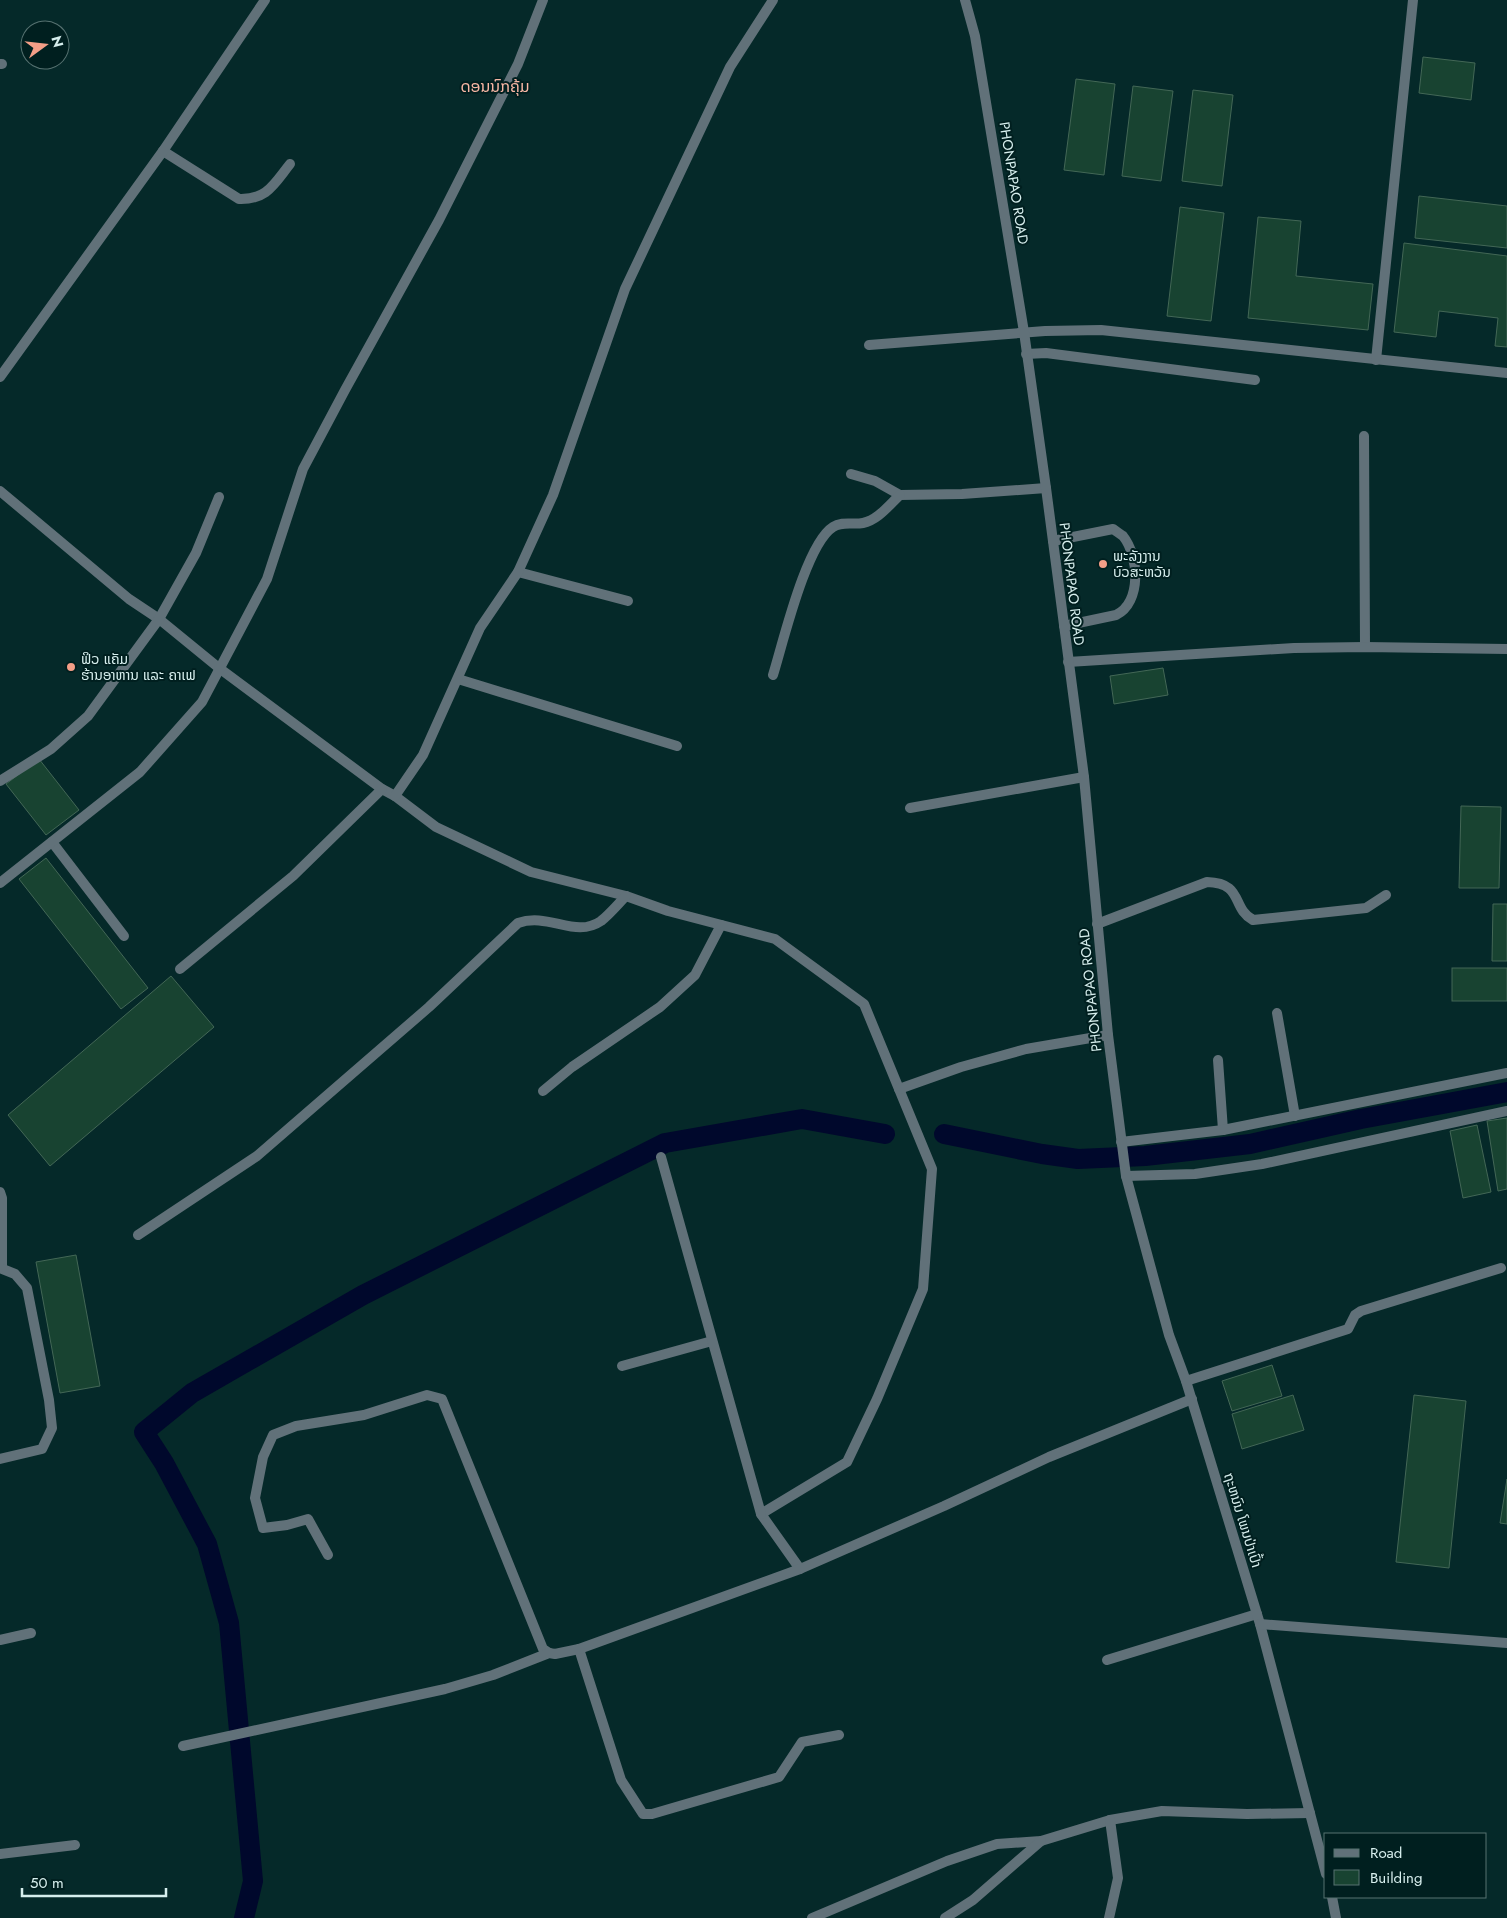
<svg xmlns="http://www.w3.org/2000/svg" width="1507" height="1918" font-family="Jost,'Noto Sans Lao',sans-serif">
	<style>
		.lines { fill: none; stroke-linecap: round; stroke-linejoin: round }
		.canal { stroke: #00082c; stroke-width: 20 }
		.building { fill: #184331; stroke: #436756 }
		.service { stroke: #617179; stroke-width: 10 }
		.minor { stroke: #617179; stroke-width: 10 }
		.tertiary { stroke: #617179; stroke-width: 10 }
		.poi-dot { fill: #f49e87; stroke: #001f1f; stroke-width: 2 }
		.labels { text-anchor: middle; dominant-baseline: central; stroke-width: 4; stroke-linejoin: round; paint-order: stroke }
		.street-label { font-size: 14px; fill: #d6eeed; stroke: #001f1f }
		.poi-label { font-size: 14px; fill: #d6eeed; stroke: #001f1f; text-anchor: start }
		.quarter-label { font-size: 16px; fill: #f7b7a5; stroke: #001f1f }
	</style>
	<rect width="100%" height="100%" fill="#052929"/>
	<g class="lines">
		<!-- canal -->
		<g class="canal">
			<polyline points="944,1134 1042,1154 1078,1159 1145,1156 1250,1144 1361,1119 1507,1092"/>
			<polyline points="244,1918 253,1881 229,1623 207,1544 164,1463 144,1432 192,1393 363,1295 665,1143 802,1119 885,1134"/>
		</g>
	</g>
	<!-- building -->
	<g class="building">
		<polygon points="1423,57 1475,63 1471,100 1419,93"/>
		<polygon points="1076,79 1115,84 1104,175 1064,170"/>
		<polygon points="1133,86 1173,91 1161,181 1122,176"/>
		<polygon points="1193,90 1233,95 1222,186 1182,181"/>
		<polygon points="1419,196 1507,206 1507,248 1415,238"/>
		<polygon points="1180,207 1224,213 1211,321 1167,316"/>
		<polygon points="1258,217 1301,221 1296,276 1373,284 1368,330 1248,318"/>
		<polygon points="1404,243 1507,256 1507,347 1495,346 1498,318 1439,311 1436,337 1394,332"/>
		<polygon points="1163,668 1168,695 1114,704 1110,676"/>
		<polygon points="39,759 79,810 46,835 6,784"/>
		<polygon points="1461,806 1501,807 1499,888 1459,888"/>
		<polygon points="46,858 148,988 121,1009 19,879"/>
		<polygon points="1493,904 1507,904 1507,961 1492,961"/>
		<rect x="1452" y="968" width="55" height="33"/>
		<polygon points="171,976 214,1027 50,1166 8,1115"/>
		<polygon points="1507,1118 1507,1189 1498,1191 1487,1121"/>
		<polygon points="1477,1125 1491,1192 1463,1198 1450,1131"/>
		<polygon points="76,1255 100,1386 60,1393 36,1262"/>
		<polygon points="1272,1365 1282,1396 1232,1411 1222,1381"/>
		<polygon points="1293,1395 1304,1430 1242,1449 1232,1414"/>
		<polygon points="1414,1395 1466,1401 1449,1568 1396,1562"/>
		<polygon points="1507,1479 1507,1524 1500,1523"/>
	</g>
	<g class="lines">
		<!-- service -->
		<g class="service">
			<polyline points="869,345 1045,331 1101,330 1507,373"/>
			<polyline points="1376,360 1413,0"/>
			<path d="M1053,541L1113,529C1116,531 1120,534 1123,536C1139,556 1142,602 1116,615L1064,626"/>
			<polyline points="52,842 124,936"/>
			<path d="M1097,924L1207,882C1244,883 1231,908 1253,920L1366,908L1386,895"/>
			<polyline points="1277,1013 1295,1116"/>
			<polyline points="1218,1060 1223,1130"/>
			<polyline points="543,1091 572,1067 660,1007 695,975 721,925"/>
			<polyline points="0,1192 2,1198 2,1268"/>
			<polyline points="0,1268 15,1274 27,1288 49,1400 52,1428 42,1449 0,1459"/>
			<polyline points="622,1366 712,1341"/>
			<polyline points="0,1854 75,1845"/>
		</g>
		<!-- minor -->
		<g class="minor">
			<polyline points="0,64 2,64"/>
			<path d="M163,151L239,199C267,200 274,184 290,164"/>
			<polyline points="1026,354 1046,353 1255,380"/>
			<polyline points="0,377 163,151 265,0"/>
			<polyline points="1364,436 1365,647"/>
			<polyline points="851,474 875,481 900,495 962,494 1046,488"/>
			<polyline points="0,491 129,599 159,619 219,668 382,789 395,796 436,827 531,872 626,896 668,911 775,939 864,1004 932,1169 923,1289 877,1399 847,1462 761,1514 800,1569"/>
			<polyline points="518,572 628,601"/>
			<polyline points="1068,662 1294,648 1365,647 1507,649"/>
			<path d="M773,675C783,643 806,544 833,527C842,521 853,525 863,523C878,520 889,505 900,495"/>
			<polyline points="458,679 677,746"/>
			<polyline points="0,781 51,749 88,716 159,619 196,553 219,497"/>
			<polyline points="395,796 423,755 480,628 518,572 553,495 625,289 730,67 773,0"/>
			<polyline points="910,808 1084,777"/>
			<polyline points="0,883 140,772 202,702 267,579 303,469 345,390 439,220 518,64 543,0"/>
			<polyline points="180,969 293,876 382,789"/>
			<polyline points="899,1089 961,1067 1026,1049 1108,1035"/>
			<polyline points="1121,1142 1223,1130 1507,1073"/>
			<polyline points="661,1157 761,1514"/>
			<polyline points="1126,1176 1195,1174 1262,1164 1507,1111"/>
			<path d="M138,1235L257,1156L429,1007L518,923C549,912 575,939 601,921C610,914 618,904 626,896"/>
			<polyline points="1186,1381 1348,1329 1355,1315 1361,1311 1501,1268"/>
			<polyline points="328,1555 308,1519 287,1525 263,1528 255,1498 263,1457 273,1435 296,1426 364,1415 427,1395 442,1399 543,1649 549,1653"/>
			<polyline points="0,1640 31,1633"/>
			<polyline points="579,1649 621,1780 643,1814 652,1814 779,1777 802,1742 839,1735"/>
			<polyline points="1107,1660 1257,1614"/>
			<polyline points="183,1746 445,1689 493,1675 549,1653 555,1654 579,1649 800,1569 944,1506 1049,1457 1192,1399"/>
			<polyline points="812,1918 947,1861 997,1844 1041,1841 1110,1820 1162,1811 1247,1814 1310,1813"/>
			<polyline points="945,1918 973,1900 1041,1841"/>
			<polyline points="1109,1918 1118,1878 1110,1820"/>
		</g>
		<!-- tertiary -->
		<g class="tertiary">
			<polyline points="965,0 975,36 1024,332 1046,488 1084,777 1108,1035 1126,1176 1169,1335 1186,1381 1260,1624 1326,1874"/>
			<polyline points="1260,1624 1507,1643"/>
			<polyline points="1332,1897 1336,1918"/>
		</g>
	</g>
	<!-- markers -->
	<g class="poi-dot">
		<circle cx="1103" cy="564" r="5"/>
		<circle cx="71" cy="667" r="5"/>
	</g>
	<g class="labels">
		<!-- street labels -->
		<g class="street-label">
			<text transform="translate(1014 183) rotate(81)">PHONPAPAO ROAD</text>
			<text transform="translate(1072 584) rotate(83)">PHONPAPAO ROAD</text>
			<text transform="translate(1090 990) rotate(-96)">PHONPAPAO ROAD</text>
			<text transform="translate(1243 1520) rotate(73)">ຖະຫນົນ ໂພນປ່າເປົ້າ</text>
		</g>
		<!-- poi labels -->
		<g class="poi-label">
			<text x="1113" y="556">ພະລັງງານ<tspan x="1113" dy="16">ບົວສະຫວັນ</tspan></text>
			<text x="81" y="659">ຟິວ ແຄັມ<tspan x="81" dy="16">ຮ້ານອາຫານ ແລະ ຄາເຟ</tspan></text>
		</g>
		<!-- quarter labels -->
		<g class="quarter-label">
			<text x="495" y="86">ດອນນົກຄຸ້ມ</text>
		</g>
	</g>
	<!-- legend -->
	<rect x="1324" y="1833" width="162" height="65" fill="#001f1f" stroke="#567271"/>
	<rect x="1334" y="1849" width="25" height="8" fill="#617179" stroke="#567271"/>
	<text x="1370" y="1858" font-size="15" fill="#d6eeed">Road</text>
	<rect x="1334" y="1870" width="25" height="15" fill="#184331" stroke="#567271"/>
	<text x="1370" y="1883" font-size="15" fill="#d6eeed">Building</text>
	<!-- north arrow -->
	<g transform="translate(45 45) rotate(75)"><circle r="24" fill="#001f1f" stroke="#567271"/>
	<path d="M0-4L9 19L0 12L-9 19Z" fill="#f49e87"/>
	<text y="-8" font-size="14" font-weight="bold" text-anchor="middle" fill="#d6eeed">N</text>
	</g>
	<!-- scale -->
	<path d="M22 1888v8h144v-8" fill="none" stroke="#d6eeed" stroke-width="2.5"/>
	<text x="30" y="1888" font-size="15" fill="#d6eeed" stroke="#001f1f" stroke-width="4" paint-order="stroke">50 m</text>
</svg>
